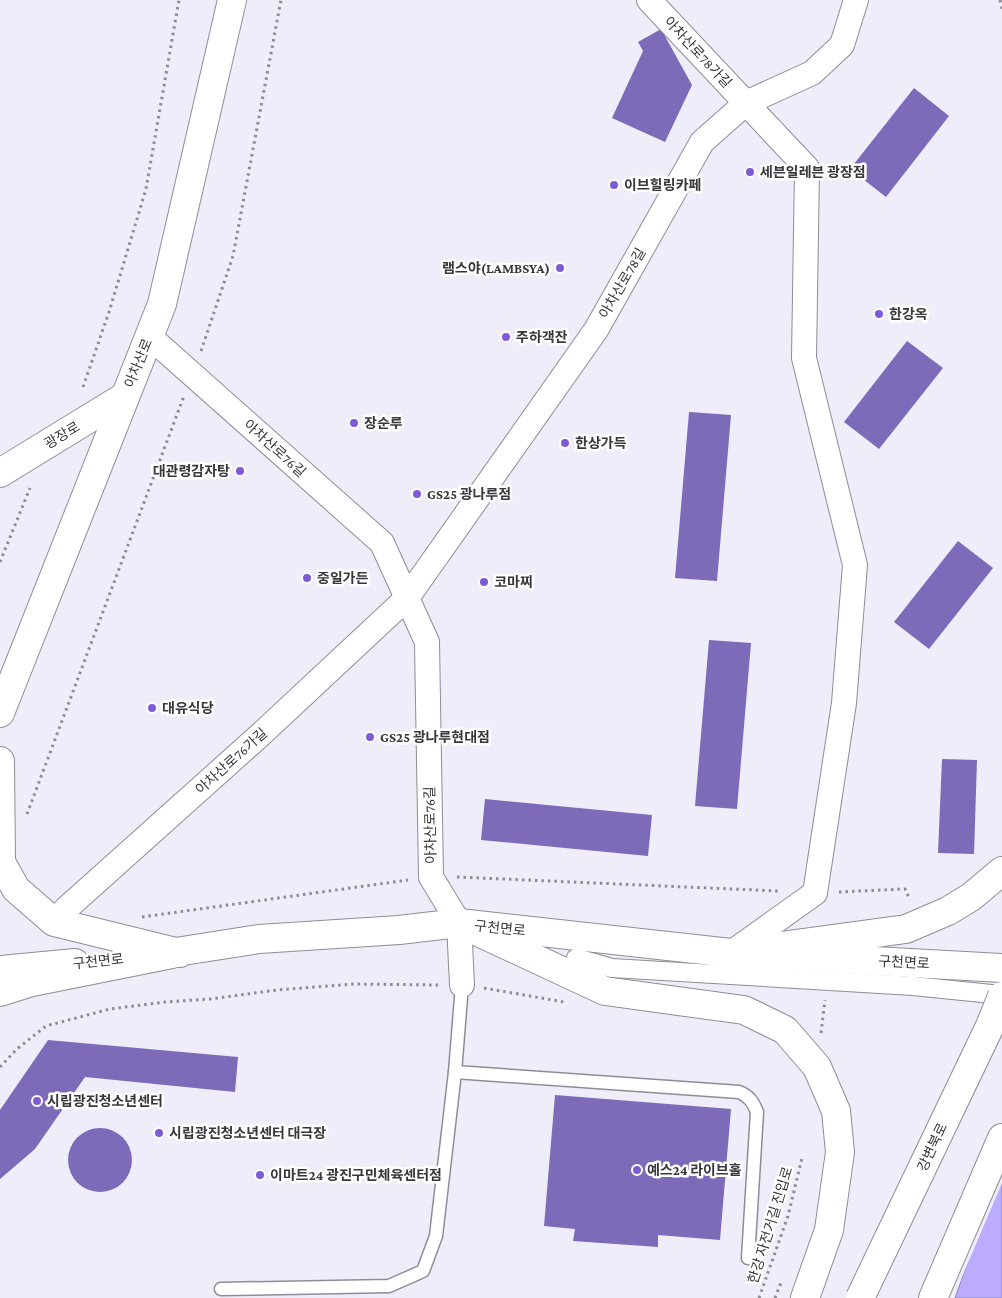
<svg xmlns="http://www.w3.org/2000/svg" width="1002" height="1298" font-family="'Crimson Pro','Noto Sans KR',serif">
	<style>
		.water { fill: #bcabff; stroke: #9488c4 }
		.pier { fill: #efedf9 }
		.building { fill: #7d6bba }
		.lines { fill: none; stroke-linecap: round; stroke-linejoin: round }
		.service-casing { stroke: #8e8c97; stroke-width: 15 }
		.pedestrian-casing { stroke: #8e8c97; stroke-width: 20 }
		.minor-casing { stroke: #8e8c97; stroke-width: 26 }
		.tertiary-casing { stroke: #8e8c97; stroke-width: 30 }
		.secondary-casing { stroke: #8e8c97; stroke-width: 30 }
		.primary-casing { stroke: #8e8c97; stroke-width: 30 }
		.trunk-casing { stroke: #8e8c97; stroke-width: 30 }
		.path { stroke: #8d8b93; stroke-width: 3; stroke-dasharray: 2.5 4; stroke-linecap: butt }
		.service { stroke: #fff; stroke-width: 12 }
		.pedestrian { stroke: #fff; stroke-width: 18 }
		.minor { stroke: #fff; stroke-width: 24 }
		.tertiary { stroke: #fff; stroke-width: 28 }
		.secondary { stroke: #fff; stroke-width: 28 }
		.primary { stroke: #fff; stroke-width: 28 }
		.trunk { stroke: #fff; stroke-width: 28 }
		.trunk-bridge-casing { stroke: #8e8c97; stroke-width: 30; stroke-linecap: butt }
		.trunk-bridge { stroke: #fff; stroke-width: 28 }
		.poi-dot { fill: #7d5bd5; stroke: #fff; stroke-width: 2 }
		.labels { text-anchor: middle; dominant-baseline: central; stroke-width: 5; stroke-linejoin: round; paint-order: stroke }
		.street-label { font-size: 14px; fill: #38373c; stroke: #fff }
		.poi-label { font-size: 14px; font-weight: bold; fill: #38373c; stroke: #fff; text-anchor: start }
	</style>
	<rect width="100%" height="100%" fill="#efedf9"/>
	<!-- water -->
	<polygon class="water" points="1002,1167 1002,1298 955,1298"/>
	<!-- pier -->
	<polygon class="pier" points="1002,1164 1002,1183 953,1298 1000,1166"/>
	<!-- building -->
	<g class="building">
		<polygon points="661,29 692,85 665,142 612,118 643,51 638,42"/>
		<polygon points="914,88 949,116 886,197 850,169"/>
		<polygon points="907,341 943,368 879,449 844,422"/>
		<polygon points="689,412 731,415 717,581 675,578"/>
		<polygon points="958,541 993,568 929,649 894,622"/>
		<polygon points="709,640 751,643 737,809 695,806"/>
		<polygon points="942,759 977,760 974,854 938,853"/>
		<polygon points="485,799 652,815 648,856 481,840"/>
		<polygon points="48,1040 238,1057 235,1092 85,1077 35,1149 0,1179 0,1110"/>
		<polygon points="555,1095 731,1109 720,1240 658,1235 658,1247 573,1241 575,1229 544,1226"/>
		<circle cx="100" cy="1160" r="32"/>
	</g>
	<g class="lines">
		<defs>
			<g id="service">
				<path d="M455,1072L739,1092C749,1096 753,1102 757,1112L748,1258"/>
				<polyline points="221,1289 389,1286 423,1271 436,1236 455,1072 462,985"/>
			</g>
			<polyline id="pedestrian" points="576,958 612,968 913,986 1002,995"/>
			<g id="minor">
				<polyline points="649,0 807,168 804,358 855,565 844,703 815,893 731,953"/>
				<polyline points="149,336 382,543 427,642 431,877 459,923 462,985"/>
				<polyline points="54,922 67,908 259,736 407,598 596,330 702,142 746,103 812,73 842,45 856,0"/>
			</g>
			<polyline id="tertiary" points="0,473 124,397"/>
			<g id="secondary">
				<polyline points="157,955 259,939 399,930 459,923 731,953 1002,968"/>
				<polyline points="0,970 75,963"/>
			</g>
			<g id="primary">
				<polyline points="0,713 162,304 232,0"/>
				<polyline points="0,761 1,862 16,889 54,922 180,953"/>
				<polyline points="0,992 32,982 172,954"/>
			</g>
			<g id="trunk">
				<polyline points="459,923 605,991 744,1010 785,1030 817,1067 836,1111 840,1152 829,1230 805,1298"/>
				<polyline points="731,953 906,929 948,911 971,897 1002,871"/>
				<polyline points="933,1298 1002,1138"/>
			</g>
		</defs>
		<!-- service casing -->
		<use href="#service" class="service-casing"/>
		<!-- pedestrian casing -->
		<use href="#pedestrian" class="pedestrian-casing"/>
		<!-- minor casing -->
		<use href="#minor" class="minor-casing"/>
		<!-- tertiary casing -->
		<use href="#tertiary" class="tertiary-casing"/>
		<!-- secondary casing -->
		<use href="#secondary" class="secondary-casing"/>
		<!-- primary casing -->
		<use href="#primary" class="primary-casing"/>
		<!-- trunk casing -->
		<use href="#trunk" class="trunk-casing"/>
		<!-- path -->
		<g class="path">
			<polyline points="1000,0 1002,9"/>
			<polyline points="201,351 233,256 281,0"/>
			<polyline points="83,387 109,312 146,189 179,0"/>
			<polyline points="0,562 30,488"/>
			<polyline points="27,814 184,396"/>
			<polyline points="457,877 778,891"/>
			<polyline points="839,892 905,889 910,900"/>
			<polyline points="142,917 408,880"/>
			<polyline points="484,988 564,1002"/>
			<polyline points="821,1033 825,1000"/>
			<polyline points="0,1067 17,1049 46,1026 110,1009 165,1002 210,999 277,990 353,984 438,985"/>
			<polyline points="759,1298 788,1216 802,1158"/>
			<polyline points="775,1298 782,1280"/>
		</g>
		<!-- service -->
		<use href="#service" class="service"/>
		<!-- pedestrian -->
		<use href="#pedestrian" class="pedestrian"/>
		<!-- minor -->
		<use href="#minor" class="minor"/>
		<!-- tertiary -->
		<use href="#tertiary" class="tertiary"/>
		<!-- secondary -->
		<use href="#secondary" class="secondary"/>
		<!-- primary -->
		<use href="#primary" class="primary"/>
		<!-- trunk -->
		<use href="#trunk" class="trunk"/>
		<defs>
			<polyline id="trunk-bridge" points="860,1298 990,1026 1002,996"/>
		</defs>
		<!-- trunk-bridge casing -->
		<use href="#trunk-bridge" class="trunk-bridge-casing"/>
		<!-- trunk-bridge -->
		<use href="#trunk-bridge" class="trunk-bridge"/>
	</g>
	<!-- markers -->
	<g class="poi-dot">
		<circle cx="750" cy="172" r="5"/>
		<circle cx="614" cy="185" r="5"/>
		<circle cx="560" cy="268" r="5"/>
		<circle cx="879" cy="314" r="5"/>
		<circle cx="506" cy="337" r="5"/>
		<circle cx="354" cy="423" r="5"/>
		<circle cx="565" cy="443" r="5"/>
		<circle cx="240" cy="471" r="5"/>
		<circle cx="417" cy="494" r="5"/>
		<circle cx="307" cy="578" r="5"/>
		<circle cx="484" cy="582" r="5"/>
		<circle cx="152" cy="708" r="5"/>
		<circle cx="370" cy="737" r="5"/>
		<circle cx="37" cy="1101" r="5"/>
		<circle cx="159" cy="1133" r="5"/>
		<circle cx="637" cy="1170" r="5"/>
		<circle cx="260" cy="1175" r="5"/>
	</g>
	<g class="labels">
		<!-- street labels -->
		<g class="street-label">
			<text transform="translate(698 52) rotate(47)">아차산로78가길</text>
			<text transform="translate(622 283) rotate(-60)">아차산로78길</text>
			<text transform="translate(138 363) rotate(-68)">아차산로</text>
			<text transform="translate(62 435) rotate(-31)">광장로</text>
			<text transform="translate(275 448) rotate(42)">아차산로76길</text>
			<text transform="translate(231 761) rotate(-42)">아차산로76가길</text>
			<text transform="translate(430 825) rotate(-91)">아차산로76길</text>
			<text transform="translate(500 928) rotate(6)">구천면로</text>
			<text transform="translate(98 961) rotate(-6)">구천면로</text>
			<text transform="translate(904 962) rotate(3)">구천면로</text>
			<text transform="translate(932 1147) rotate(-65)">강변북로</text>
			<text transform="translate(770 1225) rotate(-73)">한강 자전거길 진입로</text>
		</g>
		<!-- poi labels -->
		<g class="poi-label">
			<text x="760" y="172">세븐일레븐 광장점</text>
			<text x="624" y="185">이브힐링카페</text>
			<text x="550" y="268" text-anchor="end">램스야(LAMBSYA)</text>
			<text x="889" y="314">한강옥</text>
			<text x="516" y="337">주하객잔</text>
			<text x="364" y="423">장순루</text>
			<text x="575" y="443">한상가득</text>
			<text x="230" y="471" text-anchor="end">대관령감자탕</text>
			<text x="427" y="494">GS25 광나루점</text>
			<text x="317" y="578">중일가든</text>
			<text x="494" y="582">코마찌</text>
			<text x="162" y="708">대유식당</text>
			<text x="380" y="737">GS25 광나루현대점</text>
			<text x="47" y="1101">시립광진청소년센터</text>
			<text x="169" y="1133">시립광진청소년센터 대극장</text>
			<text x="647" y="1170">예스24 라이브홀</text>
			<text x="270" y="1175">이마트24 광진구민체육센터점</text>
		</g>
	</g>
</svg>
